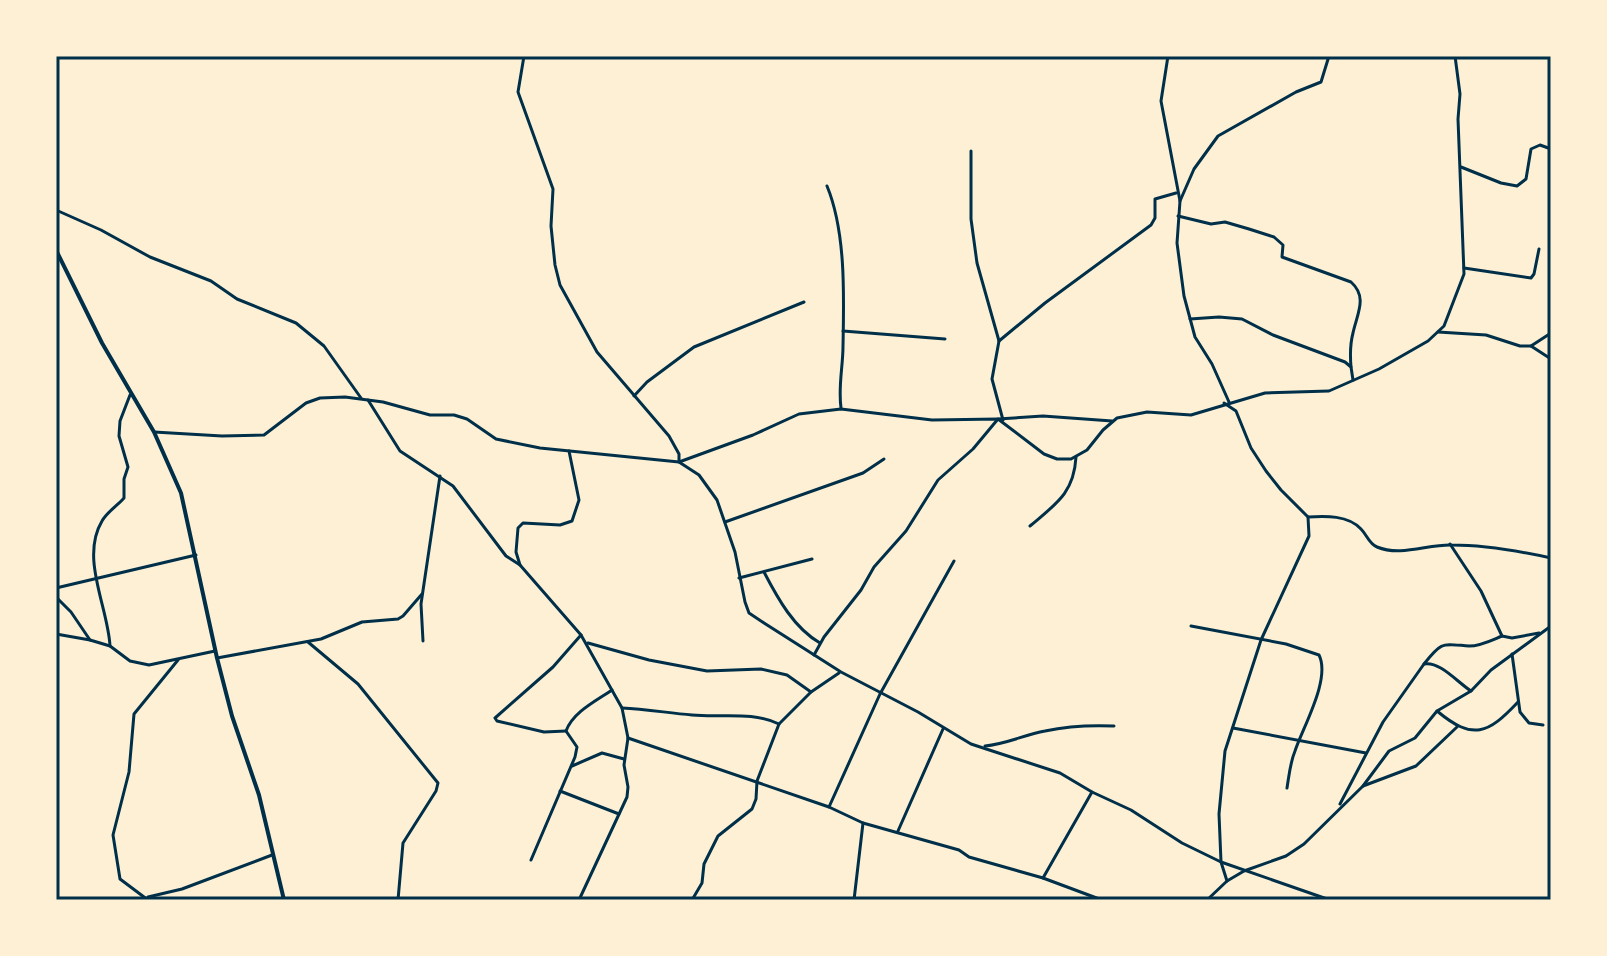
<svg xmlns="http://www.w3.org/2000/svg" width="1607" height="956" font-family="'Source Sans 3',sans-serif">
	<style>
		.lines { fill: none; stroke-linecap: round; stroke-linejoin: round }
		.minor { stroke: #003049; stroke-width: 3 }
		.tertiary { stroke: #003049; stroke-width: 4 }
		.neatline { fill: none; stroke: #003049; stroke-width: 3 }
	</style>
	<rect width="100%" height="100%" fill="#fdf0d5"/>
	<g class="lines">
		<!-- minor -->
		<g class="minor">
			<polyline points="524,56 518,92 553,189 551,226 555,265 560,285 597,352 669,436 679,454 679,462 699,475 717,500 735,552 745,602 749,613 764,623 841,672 918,712 971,744 1060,773 1092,792 1131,810 1182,843 1221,862 1330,900"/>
			<polyline points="1168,56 1161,101 1180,201 1177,243 1184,296 1195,337 1212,364 1229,402"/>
			<polyline points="971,151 971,219 977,263 999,341 992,379 1003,420"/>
			<polyline points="1461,167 1501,183 1517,186 1526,179 1531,149 1540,145 1551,149"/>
			<path d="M827,186C846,232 844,296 843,346C843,367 838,386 841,408"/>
			<polyline points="1180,201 1194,169 1218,136 1296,92 1321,82 1329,56"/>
			<polyline points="56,210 101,230 150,257 211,281 237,299 296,323 324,346 361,398"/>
			<path d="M1178,216L1211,224L1225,222L1249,229L1274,237L1283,245L1282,257L1351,282C1368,297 1357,314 1353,333C1350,344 1350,355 1351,367"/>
			<polyline points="1464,268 1531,278 1534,274 1539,249"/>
			<polyline points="1190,319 1219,317 1242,319 1273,335 1345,362 1351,367 1353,380"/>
			<polyline points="843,331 945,339"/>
			<polyline points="1438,332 1486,335 1520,346 1531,346 1551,333"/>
			<polyline points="999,341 1045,303 1151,225 1155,218 1155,199 1176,193"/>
			<polyline points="1531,346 1551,359"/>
			<polyline points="634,396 647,382 694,347 804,302"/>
			<polyline points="368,400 400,451 453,486 506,556 520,565"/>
			<polyline points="1224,403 1236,411 1251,448 1266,471 1281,490 1308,517 1309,536 1261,640 1225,751 1219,814 1221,862 1227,881"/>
			<polyline points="154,432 222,436 264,435 306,403 320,398 345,397 383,402 430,415 454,415 467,419 496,439 540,448 679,462 753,435 799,414 841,409 932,420 998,419 1044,454 1057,459 1071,459 1087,450 1103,430 1117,418 1147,412 1191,415 1265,393 1329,391 1379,369 1428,341 1444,326 1464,274 1458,119 1460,94 1455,56"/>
			<polyline points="569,451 579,500 572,521 560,525 523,523 518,528 516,552 520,565 581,635 622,708 628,738 624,765 628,787 627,797 579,900"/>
			<path d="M1308,517C1326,516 1348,515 1361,529C1367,535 1369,544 1377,547C1401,557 1428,544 1452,545C1484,545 1519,551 1551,558"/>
			<polyline points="725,522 863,473 884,459"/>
			<path d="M1030,526C1056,504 1074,493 1076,457"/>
			<polyline points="1450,544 1481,591 1502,636 1512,638 1539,633"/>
			<path d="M764,572C778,599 794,628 820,643"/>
			<polyline points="739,578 812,559"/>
			<polyline points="56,588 196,555"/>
			<polyline points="56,597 71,612 90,640 110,646 130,661 149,665 215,651"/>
			<path d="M1191,626L1286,644L1319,655C1331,679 1303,727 1295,751C1290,763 1289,776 1287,788"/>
			<polyline points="56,634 90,640"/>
			<polyline points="423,641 421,604 440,476"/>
			<polyline points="308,642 358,684 438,783 436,791 403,843 398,900"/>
			<polyline points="588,643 649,660 707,671 761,669 787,675 811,692"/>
			<path d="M110,646C108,607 80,558 102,521C107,512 117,506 124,498V479L128,467L119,436L120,421L130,395"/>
			<polyline points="1512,654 1520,712 1529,723 1543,725"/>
			<polyline points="814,655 824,637 861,590 874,567 906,531 938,480 973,449 998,419 1043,416 1112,421"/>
			<polyline points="217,658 321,639 362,622 398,619 403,616 422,594"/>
			<path d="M1424,664C1442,641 1442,644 1469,646C1481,646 1492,640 1502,636"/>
			<path d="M622,708C646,709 668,713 692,715C721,718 752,711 779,724"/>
			<path d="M1437,711C1473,741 1488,734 1518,702"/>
			<polyline points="1233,728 1366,753"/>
			<polyline points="566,731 544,732 497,721 495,718 553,667 581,635"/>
			<polyline points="628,738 829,807 863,823 959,850 969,857 1043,878 1102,900"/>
			<path d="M985,746C1006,744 1024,735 1045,731C1068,726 1091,725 1114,726"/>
			<polyline points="572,766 602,753 624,759"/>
			<polyline points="1363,786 1416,766 1457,727"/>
			<polyline points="560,791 619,814"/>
			<path d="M1340,804L1383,722L1424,664C1440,661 1457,682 1471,691"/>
			<polyline points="829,807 880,694 954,561"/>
			<polyline points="898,831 943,729"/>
			<path d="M531,860L575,757L577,747L566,731C573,712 596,701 612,690"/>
			<polyline points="1043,878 1092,792"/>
			<polyline points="148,897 182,889 272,855"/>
			<polyline points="148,900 120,879 113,835 129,772 134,714 178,660"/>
			<polyline points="692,900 702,883 704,864 718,836 752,809 756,799 757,781 779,724 811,692 839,673"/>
			<polyline points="854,900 863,823"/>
			<polyline points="1207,900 1227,881 1244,871 1286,856 1304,844 1363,786 1389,751 1415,738 1437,711 1471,691 1491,670 1551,626"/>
		</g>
		<!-- tertiary -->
		<polyline class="tertiary" points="56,250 102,343 154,432 181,493 217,658 232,716 259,795 284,900"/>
	</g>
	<!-- border -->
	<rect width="1607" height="956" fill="none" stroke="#fdf0d5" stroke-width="116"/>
	<rect x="58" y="58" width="1491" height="840" class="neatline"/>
</svg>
